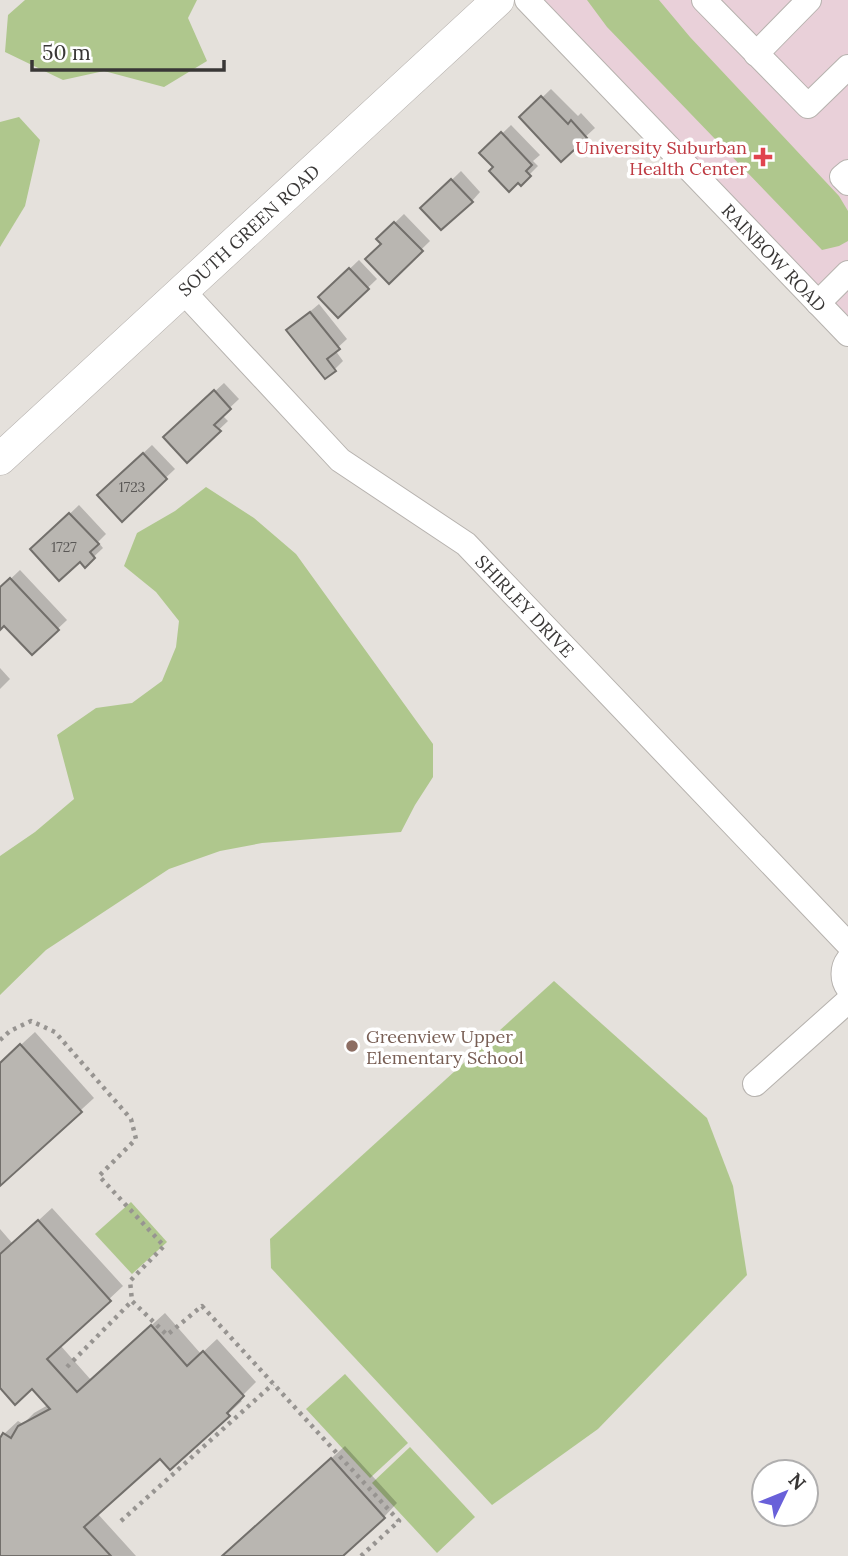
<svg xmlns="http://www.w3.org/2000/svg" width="848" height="1556" font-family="Lora,serif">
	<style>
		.medical { fill: #e9d0d9 }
		.green { fill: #afc78d }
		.shadow { fill: #0003 }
		.building { fill: #b9b6b1; stroke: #726f6b; stroke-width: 2 }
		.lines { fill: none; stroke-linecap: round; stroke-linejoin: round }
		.minor-casing { stroke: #b6b2ae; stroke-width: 26 }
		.major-casing { stroke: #b6b2ae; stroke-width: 33 }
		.path { stroke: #979491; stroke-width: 4.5; stroke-dasharray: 3.5 5; stroke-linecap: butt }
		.minor { stroke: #fff; stroke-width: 24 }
		.major { stroke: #fff; stroke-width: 32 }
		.health-dot { fill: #e0444e; stroke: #fff; stroke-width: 2.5 }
		.education-dot { fill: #8d6e63; stroke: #fff; stroke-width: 2.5 }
		.labels { text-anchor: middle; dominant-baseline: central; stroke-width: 7; stroke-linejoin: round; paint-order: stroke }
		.number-label { font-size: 14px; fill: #595755 }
		.health-label { font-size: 18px; fill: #be3a42; stroke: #fff; text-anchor: end }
		.street-label { font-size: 18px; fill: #393736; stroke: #fff }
		.education-label { font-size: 18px; fill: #785e54; stroke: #fff; text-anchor: start }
	</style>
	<rect width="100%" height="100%" fill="#e5e1dc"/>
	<!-- medical -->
	<polygon class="medical" points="527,0 848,0 848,334"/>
	<!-- green -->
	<g class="green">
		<polygon points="25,0 197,0 188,18 207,61 164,87 104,71 63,80 5,52 8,15"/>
		<polygon points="587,0 659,0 690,37 839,196 848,211 848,241 839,246 822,250 607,27"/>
		<polygon points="19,117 40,140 25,206 0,247 0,122"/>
		<polygon points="206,487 254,518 296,554 433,744 433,777 415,805 401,832 262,843 220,851 169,869 46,950 0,995 0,856 35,832 74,799 57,735 96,708 132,703 162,681 176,647 179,621 156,592 124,566 137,533 175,511"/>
		<polygon points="554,981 707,1118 733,1186 747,1275 598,1429 492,1505 271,1268 270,1239"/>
		<polygon points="131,1202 167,1242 132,1274 95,1234"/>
		<polygon points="345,1374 408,1443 370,1478 306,1409"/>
		<polygon points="410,1447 475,1517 437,1553 372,1483"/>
	</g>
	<!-- shadow -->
	<g class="shadow">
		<polygon points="551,89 578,116 581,113 595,128 561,159 522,117"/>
		<polygon points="511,125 540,155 533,161 538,166 521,183 496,167 482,153"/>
		<polygon points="461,171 480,192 472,201 423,208"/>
		<polygon points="404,214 430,241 389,281 383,244 378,239"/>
		<polygon points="359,260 377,279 338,316 320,297"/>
		<polygon points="319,304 347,339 335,350 343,361 335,369 288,330"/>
		<polygon points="224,383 239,399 222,415 228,421 187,460 174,429"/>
		<polygon points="152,445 175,469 122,519 108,486"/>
		<polygon points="79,505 106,534 98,542 103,548 85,565 80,559 32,550"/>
		<polygon points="20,570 67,620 32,653 5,624 0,628 0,589"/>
		<polygon points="0,668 10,679 0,689"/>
		<polygon points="35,1032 94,1098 0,1184 0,1064"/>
		<polygon points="52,1208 123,1286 60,1345 91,1380 165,1313 201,1354 217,1339 256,1382 239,1399 242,1401 228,1414 170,1467 160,1456 97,1513 136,1556 0,1556 0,1441 4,1434 18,1421 23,1424 34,1413 48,1405 32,1387 0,1386 0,1229 13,1244"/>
		<polygon points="345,1446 397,1503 384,1517 340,1556 223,1556"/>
	</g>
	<!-- building -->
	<g class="building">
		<polygon points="541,96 568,124 571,120 587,138 561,162 519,117"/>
		<polygon points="501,132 532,165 526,171 531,176 521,186 518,183 509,192 489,171 493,167 479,153"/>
		<polygon points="451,179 473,202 441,230 420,208"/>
		<polygon points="394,222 423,251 389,284 365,259 381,244 376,239"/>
		<polygon points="349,268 369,289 338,318 318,297"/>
		<polygon points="310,312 340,349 327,359 336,371 325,379 286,330"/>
		<polygon points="214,390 231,409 214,425 221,431 187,463 163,437"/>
		<polygon points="143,453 167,479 122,522 97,495"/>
		<polygon points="69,513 99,544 90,552 95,558 85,568 80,562 59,581 30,549"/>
		<polygon points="10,578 59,630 32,655 4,626 0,630 0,587"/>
		<polygon points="20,1044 82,1112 0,1186 0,1063"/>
		<polygon points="38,1220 111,1301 47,1359 77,1392 151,1325 187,1366 203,1351 244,1396 227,1413 230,1416 170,1470 160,1459 84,1527 111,1556 0,1556 0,1438 3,1433 11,1438 18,1426 50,1409 32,1389 15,1405 0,1388 0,1254"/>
		<polygon points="331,1458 385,1518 343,1556 222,1556"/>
	</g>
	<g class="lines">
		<defs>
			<g id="minor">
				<path id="s1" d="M527,0L848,334"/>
				<polyline points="704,0 808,106 848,67"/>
				<polyline points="756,54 809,0"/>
				<polyline points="848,172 842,177 848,183"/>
				<path id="s2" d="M182,290L340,460L466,544L848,944"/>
				<polyline points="818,303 848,273"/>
				<path d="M848,960C842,968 842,980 848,988"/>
				<polyline points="755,1084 848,1001"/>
			</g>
			<g id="major">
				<path id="s3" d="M0,459L498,0"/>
			</g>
		</defs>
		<!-- minor casing -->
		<use href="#minor" class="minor-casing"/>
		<!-- major casing -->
		<use href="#major" class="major-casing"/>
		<!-- path -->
		<g class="path">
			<polyline points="0,1040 10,1031 31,1021 55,1032 131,1119 136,1139 99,1176 164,1246 130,1281 132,1301 167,1335 202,1306 399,1521 361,1556"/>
			<polyline points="67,1367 132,1301"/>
			<polyline points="121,1521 273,1384"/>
		</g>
		<!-- minor -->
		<use href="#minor" class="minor"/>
		<!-- major -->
		<use href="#major" class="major"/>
	</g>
	<!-- markers -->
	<path class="health-dot" d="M759.5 146.5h7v7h7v7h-7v7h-7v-7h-7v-7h7z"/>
	<circle class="education-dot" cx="352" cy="1046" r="7"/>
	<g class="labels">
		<!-- number labels -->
		<g class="number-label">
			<text x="132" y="487">1723</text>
			<text x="64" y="547">1727</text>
		</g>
		<!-- health labels -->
		<g class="health-label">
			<text x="747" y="147">University Suburban<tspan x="747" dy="21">Health Center</tspan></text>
		</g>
		<!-- street labels -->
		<g class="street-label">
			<text stroke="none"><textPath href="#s3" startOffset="338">SOUTH GREEN ROAD</textPath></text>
			<text stroke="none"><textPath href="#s1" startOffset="357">RAINBOW ROAD</textPath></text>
			<text stroke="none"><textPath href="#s2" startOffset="469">SHIRLEY DRIVE</textPath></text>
		</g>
		<!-- education labels -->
		<g class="education-label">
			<text x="366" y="1036">Greenview Upper<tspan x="366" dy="21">Elementary School</tspan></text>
		</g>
	</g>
	<!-- north arrow -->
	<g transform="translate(785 1493) rotate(47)"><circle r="33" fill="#ffffff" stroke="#b0afaf" stroke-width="2"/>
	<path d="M0-5L12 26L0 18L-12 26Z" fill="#6960d9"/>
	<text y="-10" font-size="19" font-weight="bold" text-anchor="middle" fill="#393736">N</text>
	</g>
	<!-- scale -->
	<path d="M32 60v10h192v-10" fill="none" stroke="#393736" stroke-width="3.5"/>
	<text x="42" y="60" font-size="21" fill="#393736" stroke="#ffffff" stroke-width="5" paint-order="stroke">50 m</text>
</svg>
